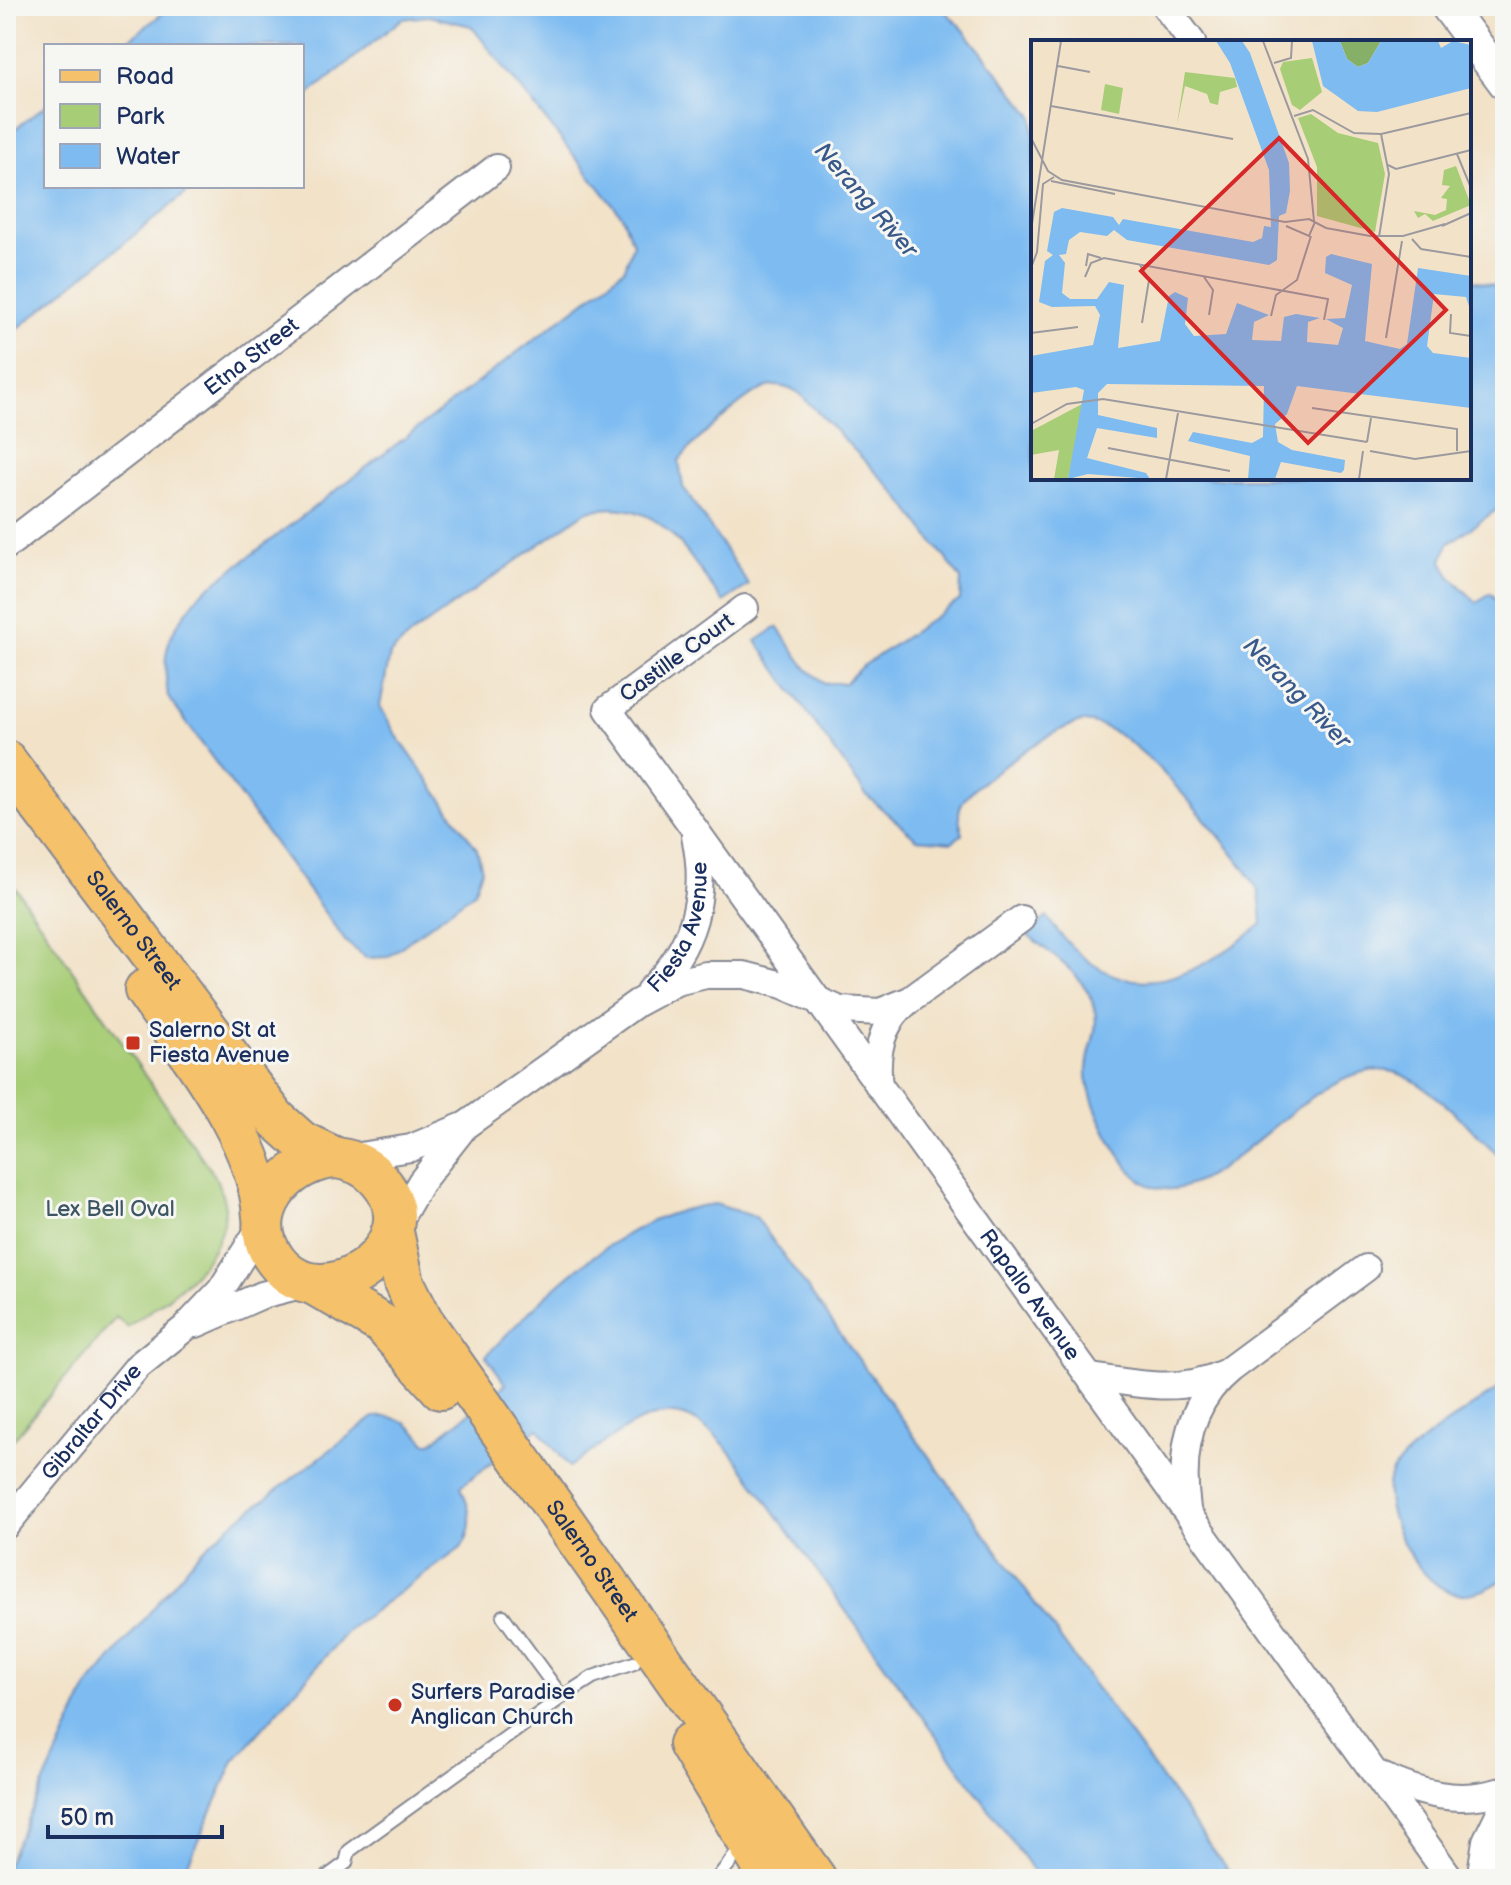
<svg xmlns="http://www.w3.org/2000/svg" width="1511" height="1885" font-family="'Balsamiq Sans',sans-serif">
	<style>
		.green { fill: #a8cd77; stroke: #627e6a; stroke-width: 2 }
		.water { fill: #7dbbf1; stroke: #4c75a8; stroke-width: 2 }
		.lines { fill: none; stroke-linecap: round; stroke-linejoin: round }
		.service-casing { stroke: #868893; stroke-width: 16 }
		.minor-casing { stroke: #868893; stroke-width: 30 }
		.tertiary-casing { stroke: #868893; stroke-width: 36 }
		.primary-casing { stroke: #868893; stroke-width: 44 }
		.service { stroke: #fff; stroke-width: 12 }
		.minor { stroke: #fff; stroke-width: 26 }
		.tertiary { stroke: #fff; stroke-width: 32 }
		.primary { stroke: #f5c16b; stroke-width: 40 }
		.poi-dot { fill: #c8321e; stroke: #f6f6f2; stroke-width: 3 }
		.labels { text-anchor: middle; dominant-baseline: central; stroke-width: 6; stroke-linejoin: round; paint-order: stroke }
		.street-label { font-size: 22px; fill: #1b2f5e; stroke: #f6f6f2 }
		.poi-label { font-size: 22px; fill: #1b2f5e; stroke: #f6f6f2; text-anchor: start }
		.park-label { font-size: 22px; fill: #3e5664; stroke: #f6f6f2 }
		.water-label { font-size: 24px; font-style: italic; fill: #38598a; stroke: #f6f6f2 }
		.inset-road { fill: none; stroke: #9c9a9e; stroke-width: 2 }
		.view { fill: #d62828; fill-opacity: 0.15; stroke: #d62828; stroke-width: 4 }
		.inset-edge { fill: none; stroke: #1b2f5e; stroke-width: 4 }
	</style>
	<rect width="100%" height="100%" fill="#f6f6f2"/>
	<filter id="ink" filterUnits="userSpaceOnUse"><feTurbulence type="fractalNoise" baseFrequency=".0125" numOctaves="2"/><feDisplacementMap in="SourceGraphic" scale="16" xChannelSelector="R" yChannelSelector="G"/><feConvolveMatrix kernelMatrix="1 2 1 2 8 2 1 2 1" color-interpolation-filters="sRGB"/></filter>
	<filter id="wash" filterUnits="userSpaceOnUse"><feTurbulence type="fractalNoise" baseFrequency=".006" numOctaves="4" result="noise"/><feDisplacementMap in="SourceGraphic" scale="32" xChannelSelector="R" yChannelSelector="G"/><feGaussianBlur stdDeviation="1.8" result="paint"/><feColorMatrix in="noise" values="0 0 0 0 0 0 0 0 0 0 0 0 0 0 0 0 0 1.4 0 .05"/><feComposite in="paint" operator="in"/></filter>
	<g filter="url(#wash)">
		<rect width="100%" height="100%" fill="#f2e2c8"/>
		<!-- green -->
		<path class="green" d="M6,874L216,1178C219,1187 225,1199 225,1209C222,1265 168,1298 127,1327L116,1317L6,1448Z"/>
		<!-- water -->
		<g class="water">
			<path d="M172,6H940L963,29L1033,116V478H1469V279L1505,288V504L1448,544L1442,561L1450,576L1476,602L1491,593L1505,610V1161C1476,1135 1433,1085 1397,1073C1311,1046 1212,1230 1142,1181C1119,1164 1085,1098 1087,1069C1089,1041 1103,1028 1091,998C1079,971 1049,953 1027,934L1047,917C1114,1012 1182,989 1262,924C1261,913 1261,897 1257,888C1240,857 1166,772 1138,749C1123,736 1105,724 1085,722C1064,720 977,781 964,800C956,811 959,821 963,834L952,842L917,839L867,796L756,641L777,627L807,669L824,683H845L860,668L960,600L961,579L896,493L799,393C790,389 779,384 768,387C746,394 693,442 679,461L683,487L749,585L723,602C683,550 662,495 587,511L412,634L390,654L380,706L395,733L477,849L482,870L474,892L388,957L366,958L346,942L168,697C161,644 168,635 200,594L603,287L625,268L633,243L622,216L471,26L429,16L402,19L302,100V46H121Z"/>
			<polygon points="46,105 46,186 195,186 6,338 6,136"/>
			<path d="M715,1204L756,1217L1234,1879H1039L737,1460C673,1378 639,1421 569,1467L538,1428L461,1486C470,1510 476,1526 461,1548L350,1628L234,1761L181,1879H6V1866L87,1688L199,1553L233,1523L374,1417C401,1415 409,1423 426,1443H431L506,1384L486,1356C547,1292 624,1213 715,1204Z"/>
			<path d="M1505,1384V1578C1491,1588 1477,1595 1459,1594C1421,1591 1377,1511 1390,1476C1400,1450 1480,1402 1505,1384Z"/>
		</g>
	</g>
	<g filter="url(#ink)">
		<g class="lines">
			<defs>
				<g id="service">
					<polyline points="503,1616 562,1697"/>
					<polyline points="324,1879 346,1863 349,1851 562,1697 593,1677 634,1663"/>
					<polyline points="717,1879 742,1847"/>
				</g>
				<g id="minor">
					<polyline points="1165,6 1192,42"/>
					<path id="s1" d="M6,546L496,168"/>
					<path id="s2" d="M745,608L608,709L1451,1879"/>
					<path id="s3" d="M650,990C694,948 708,895 695,836"/>
					<path d="M879,1086C875,1055 881,1023 907,1002"/>
					<polyline points="347,1158 411,1148 466,1125 637,1003 676,982 706,975 744,975 783,985 840,1010 880,1012 910,1000 1021,919"/>
					<polyline points="395,1227 421,1182 461,1131"/>
					<polyline points="196,1324 262,1295 309,1283"/>
					<path d="M1092,1377C1138,1384 1180,1394 1224,1373"/>
					<path d="M1187,1509C1180,1457 1187,1404 1230,1369L1366,1268"/>
					<path id="s4" d="M6,1525L138,1366L185,1328L221,1290L263,1223"/>
					<path d="M1377,1774C1420,1794 1458,1805 1505,1790"/>
					<polyline points="1480,1879 1486,1841 1505,1802"/>
				</g>
				<polyline id="tertiary" points="1447,6 1505,83"/>
				<g id="primary">
					<path id="s5" d="M6,761L276,1119L302,1142L336,1158"/>
					<path d="M145,990C189,1054 259,1139 263,1217"/>
					<path d="M336,1158C354,1160 368,1167 379,1180C434,1241 325,1325 276,1261C240,1215 287,1160 336,1158Z"/>
					<path id="s6" d="M393,1232L404,1283L423,1321L816,1879"/>
					<polyline points="313,1284 382,1324 441,1389"/>
					<polyline points="689,1744 770,1879"/>
				</g>
			</defs>
			<!-- service casing -->
			<use href="#service" class="service-casing"/>
			<!-- minor casing -->
			<use href="#minor" class="minor-casing"/>
			<!-- tertiary casing -->
			<use href="#tertiary" class="tertiary-casing"/>
			<!-- primary casing -->
			<use href="#primary" class="primary-casing"/>
			<!-- service -->
			<use href="#service" class="service"/>
			<!-- minor -->
			<use href="#minor" class="minor"/>
			<!-- tertiary -->
			<use href="#tertiary" class="tertiary"/>
			<!-- primary -->
			<use href="#primary" class="primary"/>
		</g>
	</g>
	<!-- markers -->
	<g class="poi-dot">
		<rect x="125" y="1035" width="16" height="16" rx="4"/>
		<circle cx="395" cy="1705" r="8"/>
	</g>
	<g class="labels">
		<!-- street labels -->
		<g class="street-label">
			<text stroke="none"><textPath href="#s1" startOffset="310">Etna Street</textPath></text>
			<text transform="translate(677 658) rotate(-36)">Castille Court</text>
			<text stroke="none"><textPath href="#s3" startOffset="72">Fiesta Avenue</textPath></text>
			<text stroke="none"><textPath href="#s5" startOffset="212">Salerno Street</textPath></text>
			<text stroke="none"><textPath href="#s2" startOffset="892">Rapallo Avenue</textPath></text>
			<text stroke="none"><textPath href="#s4" startOffset="134">Gibraltar Drive</textPath></text>
			<text stroke="none"><textPath href="#s6" startOffset="388">Salerno Street</textPath></text>
		</g>
		<!-- poi labels -->
		<g class="poi-label">
			<text x="149" y="1030">Salerno St at<tspan x="149" dy="25">Fiesta Avenue</tspan></text>
			<text x="411" y="1692">Surfers Paradise<tspan x="411" dy="25">Anglican Church</tspan></text>
		</g>
		<!-- park labels -->
		<g class="park-label">
			<text x="110" y="1209">Lex Bell Oval</text>
		</g>
		<!-- water labels -->
		<g class="water-label">
			<text transform="translate(866 200) rotate(49)">Nerang River</text>
			<text transform="translate(1297 693) rotate(46)">Nerang River</text>
		</g>
	</g>
	<!-- overview -->
	<g transform="translate(1031 40)">
		<rect width="440" height="440" fill="#f2e2c8"/>
		<path d="M281,18L291,52L269,70L261,65L249,29L252,22ZM154,32L204,38L206,47L189,52L187,65L179,63L176,54L154,46L146,84ZM74,44L92,48L88,74L70,70ZM280,74L307,93L347,103L354,134L344,192L286,176V127L267,78ZM425,126L440,165L402,181L394,174L387,178L383,171L404,175L415,170L416,159L410,158L419,146L411,145L413,130ZM53,363L37,439H23L28,410L0,415V391Z" fill="#a8cd77"/>
		<path d="M309,1H350L337,23L327,27L316,19Z" fill="#86b068"/>
		<path d="M185,1H211L219,13L258,123L259,151L255,173L248,176L246,220L238,225L96,200L83,190L76,196L49,192L38,200L35,214L28,215L34,223L31,253L39,259H66L78,242L93,245L87,308L129,301L138,256L144,252L157,258L154,284L163,296L195,294L206,263L238,275L223,282L221,300L250,301L253,277L265,274L289,278L277,282L276,302L307,305L312,288L295,279L314,278L321,245L294,233L295,217L300,214L341,224L334,301L369,309L376,304L387,228L440,236V272L435,257L403,254L396,306L402,313L440,318V368L266,346L256,374L244,384L247,402L261,410L314,420L313,430L310,433L250,422L244,439H217L219,416L157,401L162,392L221,403L232,397L233,346L76,344L67,353V375L126,388V398L66,388L56,418L115,433L119,439L57,434L37,439L53,350L45,347L0,353V316L62,305L69,275L64,266L21,267L8,262L14,221L22,215L16,211L23,172L31,168L82,177L88,185L92,179L222,202L231,198L233,186L240,187L238,130L199,23ZM281,1H309L316,19L327,27L337,23L350,1H407L410,8L422,1L440,5V48L346,72L327,71L292,46Z" fill="#7dbbf1"/>
		<path class="inset-road" d="M232,1L277,119L283,181M243,23L260,18L261,1M27,26L59,32M20,66L202,99M263,76L282,70L323,93L350,94M0,98L17,131L31,140L254,182L278,179L295,188L339,196H372L414,184M426,114L440,148M357,125L365,129L440,110M20,141L84,154M255,186L278,196L284,182M411,186L440,173M0,190L30,1M348,197L358,134L350,94L440,73M381,199L390,209L440,217M109,225L118,240L111,283M55,226L57,214L70,218M0,228L6,212L12,144L23,137M54,237L60,223L73,218L297,259L293,280M173,237L182,250L178,275M420,274L419,293L440,296M240,276L245,255L266,240L280,196M0,293L47,287M355,298L371,201M281,368L426,389V411M0,384L36,364L72,359L336,402M336,402L340,378M77,408L199,431M339,411L384,419L440,411M135,439L147,373M328,439L332,411"/>
		<path class="view" d="M248,98L415,270L277,403L110,231Z"/>
		<rect width="440" height="440" class="inset-edge"/>
	</g>
	<!-- margin -->
	<rect width="1511" height="1885" fill="none" stroke="#f6f6f2" stroke-width="32"/>
	<!-- legend -->
	<rect x="44" y="44" width="260" height="144" fill="#f6f6f2" stroke="#9ea6b7" stroke-width="2"/>
	<rect x="60" y="70" width="40" height="12" fill="#f5c16b" stroke="#9ea6b7" stroke-width="2"/>
	<text x="116" y="84" font-size="24" fill="#1b2f5e">Road</text>
	<rect x="60" y="104" width="40" height="24" fill="#a8cd77" stroke="#9ea6b7" stroke-width="2"/>
	<text x="116" y="124" font-size="24" fill="#1b2f5e">Park</text>
	<rect x="60" y="144" width="40" height="24" fill="#7dbbf1" stroke="#9ea6b7" stroke-width="2"/>
	<text x="116" y="164" font-size="24" fill="#1b2f5e">Water</text>
	<!-- scale -->
	<path d="M48 1825v12h174v-12" fill="none" stroke="#1b2f5e" stroke-width="4"/>
	<text x="60" y="1825" font-size="24" fill="#1b2f5e" stroke="#f6f6f2" stroke-width="6" paint-order="stroke">50 m</text>
</svg>
